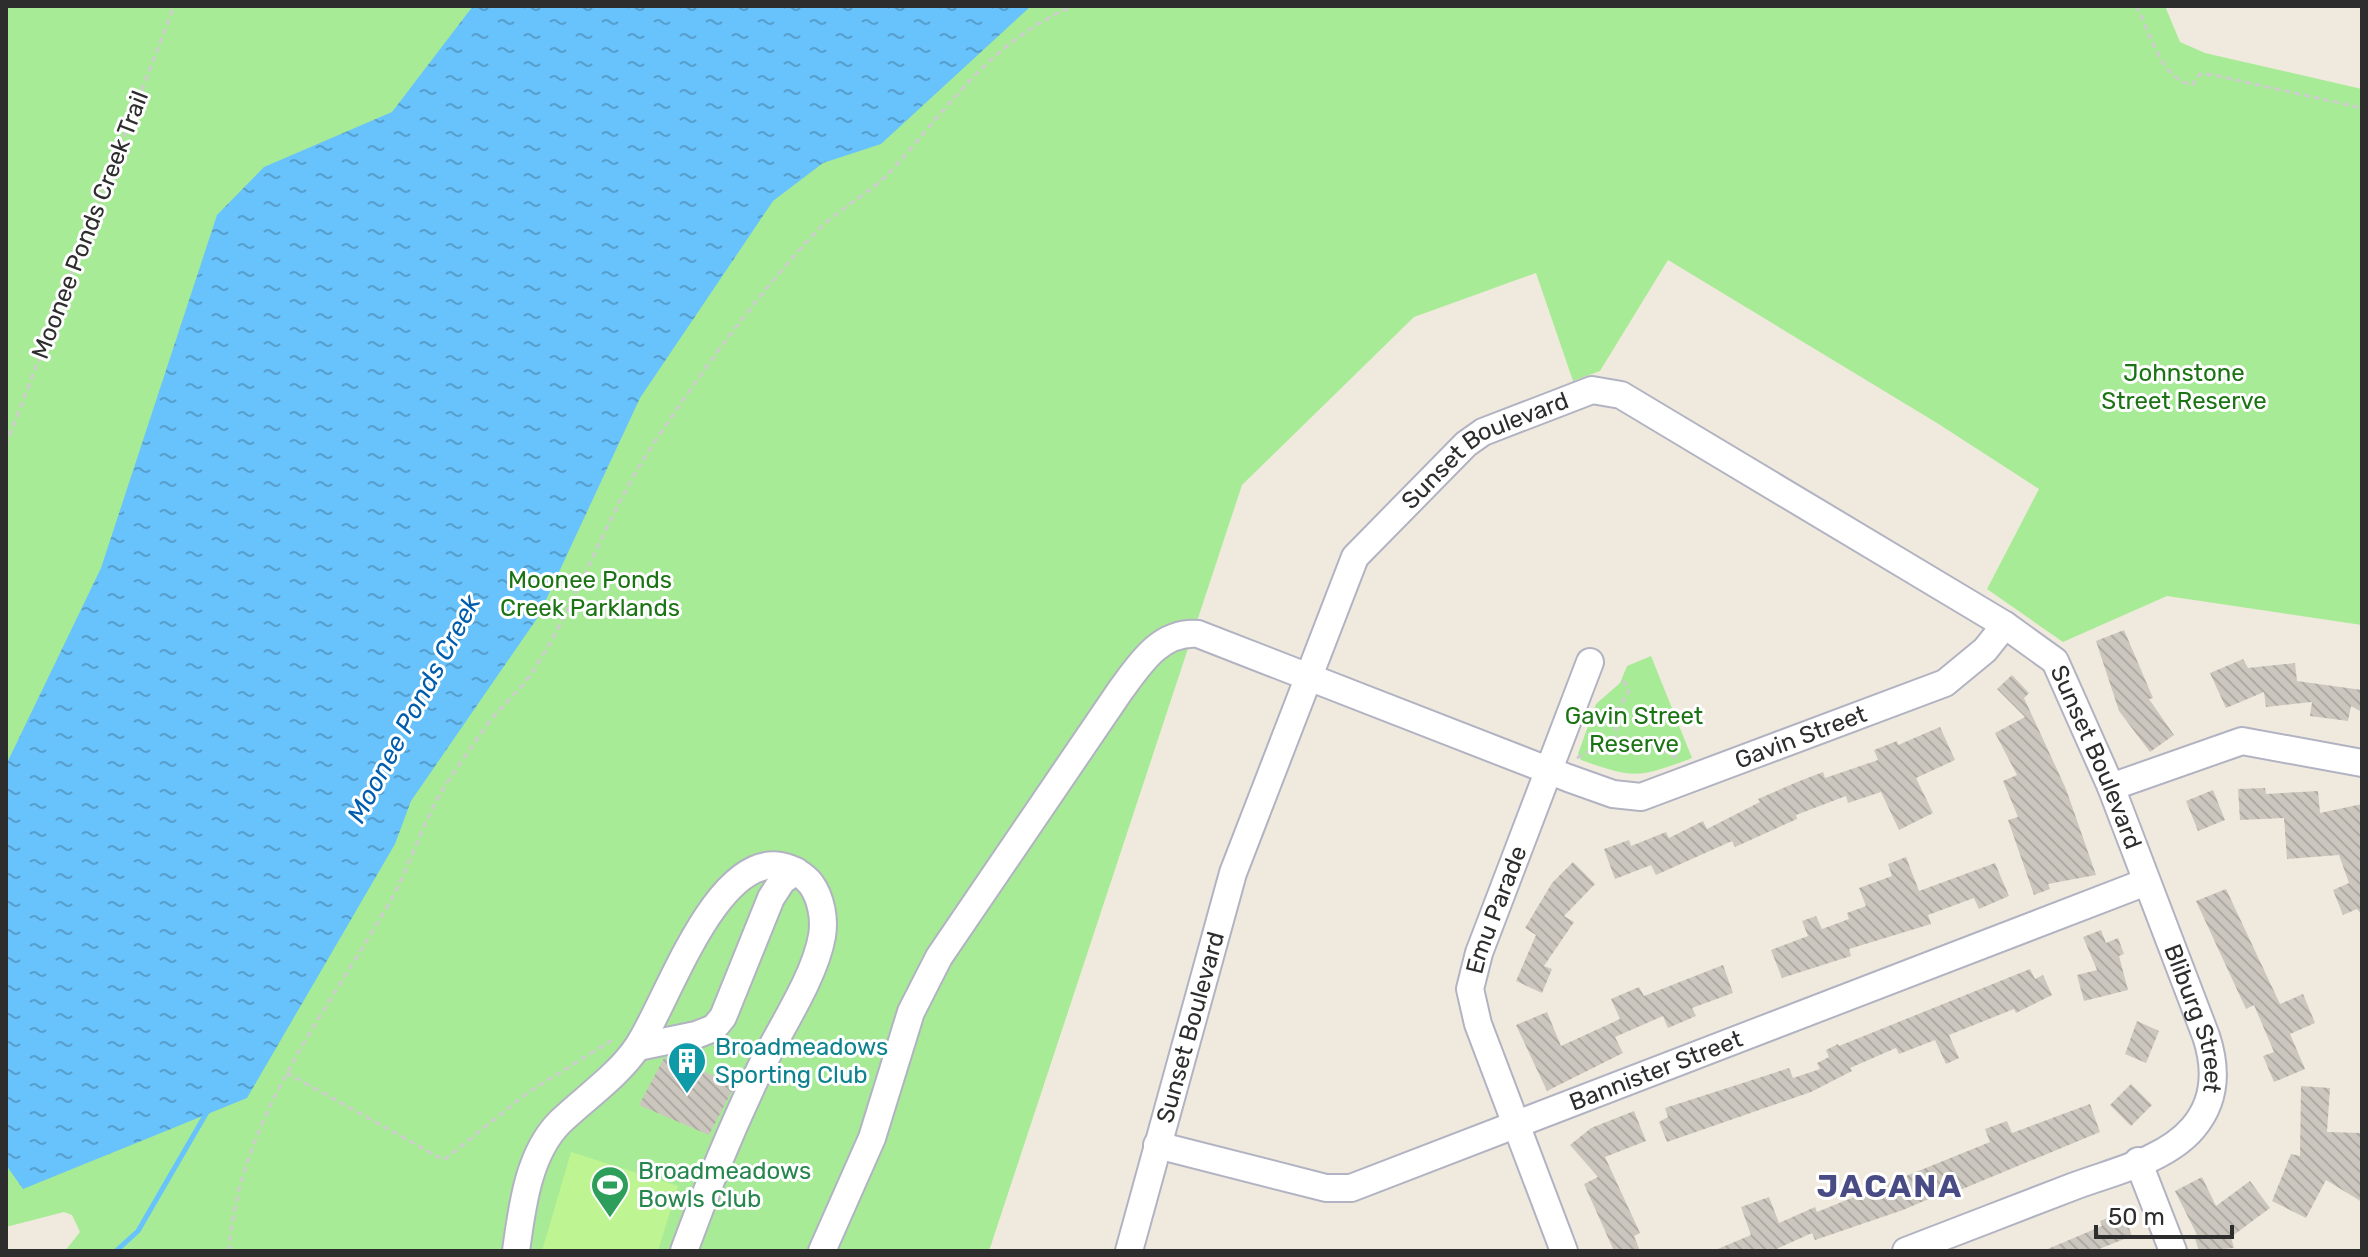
<svg xmlns="http://www.w3.org/2000/svg" width="2368" height="1257" font-family="Rubik,sans-serif">
	<style>
		.park { fill: #a8eb96 }
		.pitch { fill: #bef491 }
		.water { fill: url(#water-ripples) }
		.lines { fill: none; stroke-linecap: round; stroke-linejoin: round }
		.stream { stroke: #68c2fc; stroke-width: 5 }
		.building { fill: url(#building-back-hatch) }
		.minor-casing { stroke: #b2b3c2; stroke-width: 30 }
		.path { stroke: #cdcdcd; stroke-width: 3; stroke-dasharray: 6 4; stroke-linecap: butt }
		.minor { stroke: #fff; stroke-width: 26 }
		.labels { text-anchor: middle; dominant-baseline: central; stroke-width: 6; stroke-linejoin: round; paint-order: stroke }
		.street-label { font-size: 24px; fill: #2d2d2d; stroke: #fff }
		.park-label { font-size: 24px; fill: #1b7413; stroke: #fff }
		.culture-label { font-size: 24px; fill: #0d838f; stroke: #fff; text-anchor: start }
		.leisure-label { font-size: 24px; fill: #27864d; stroke: #fff; text-anchor: start }
		.water-label { font-size: 26px; font-style: italic; fill: #005dae; stroke: #fff }
		.district-label { font-size: 32px; font-weight: bold; letter-spacing: 2px; fill: #484b84; stroke: #fff }
	</style>
	<defs>
		<pattern id="water-ripples" width="26" height="14" patternUnits="userSpaceOnUse" patternTransform="scale(2)"><rect width="26" height="14" fill="#68c2fc"/><path d="M2 4q2-2 4 0t4 0M15 11q2-2 4 0t4 0" fill="none" stroke="#569ecc"/></pattern>
		<pattern id="building-back-hatch" width="6" height="6" patternUnits="userSpaceOnUse" patternTransform="scale(2)"><rect width="6" height="6" fill="#cbc7be"/><path d="M-1 5l2 2M0 0l6 6M5-1l2 2" fill="none" stroke="#afaba4"/></pattern>
	</defs>
	<rect width="100%" height="100%" fill="#f0eade"/>
	<!-- park -->
	<g class="park">
		<polygon points="6,6 2165,6 2180,42 2205,53 2362,89 2362,625 2167,596 2063,642 1987,589 2039,489 1937,423 1668,260 1600,371 1573,381 1536,273 1414,317 1242,485 989,1251 65,1251 80,1232 72,1215 64,1212 6,1227"/>
		<path d="M1651,656L1692,758C1639,778 1634,779 1581,760L1578,754L1596,704L1620,683L1627,666Z"/>
	</g>
	<!-- pitch -->
	<polygon class="pitch" points="571,1152 678,1186 658,1251 542,1251"/>
	<!-- water -->
	<polygon class="water" points="473,6 1031,6 881,144 823,163 773,201 640,398 538,617 411,801 395,844 247,1098 23,1189 6,1165 6,765 101,568 217,215 264,167 392,112"/>
	<g class="lines">
		<!-- stream -->
		<polyline class="stream" points="116,1251 138,1231 207,1112"/>
	</g>
	<!-- building -->
	<g class="building">
		<polygon points="2124,630 2153,698 2149,699 2174,735 2150,752 2119,711 2096,641"/>
		<polygon points="2243,659 2248,668 2295,663 2297,681 2362,690 2362,712 2351,706 2348,721 2310,716 2312,702 2266,707 2264,692 2226,708 2210,673"/>
		<polygon points="2012,675 2029,693 2024,698 2066,789 2096,875 2048,884 2050,889 2034,895 2008,820 2018,817 2003,781 2017,775 1995,733 2025,717 1997,689"/>
		<polygon points="1940,727 1955,760 1916,778 1933,813 1899,830 1881,792 1848,803 1846,796 1796,815 1797,819 1735,847 1732,841 1656,875 1651,865 1615,879 1604,849 1629,840 1631,846 1666,832 1669,838 1703,821 1707,829 1760,802 1758,799 1797,782 1823,772 1825,778 1878,760 1874,750 1897,741 1898,745"/>
		<polygon points="2265,788 2266,794 2318,791 2320,813 2362,804 2362,915 2357,909 2343,915 2333,890 2349,883 2339,855 2287,859 2284,818 2240,820 2238,789"/>
		<polygon points="2213,790 2225,820 2198,831 2186,801"/>
		<polygon points="1906,857 1919,891 1995,863 2009,896 1979,909 1974,898 1928,915 1931,924 1849,949 1851,956 1782,978 1771,950 1808,936 1802,921 1816,916 1822,929 1849,919 1847,913 1866,906 1859,888 1892,876 1888,864"/>
		<polygon points="1573,862 1595,884 1564,916 1574,922 1544,966 1552,969 1542,993 1516,981 1536,935 1525,928 1552,883"/>
		<polygon points="2226,889 2280,1004 2303,994 2315,1023 2290,1034 2305,1069 2274,1082 2263,1056 2274,1052 2254,1005 2246,1009 2196,901"/>
		<polygon points="2101,930 2106,943 2118,938 2124,954 2119,956 2128,990 2084,1001 2077,975 2097,970 2083,937"/>
		<polygon points="1723,965 1733,993 1692,1008 1696,1016 1668,1028 1663,1016 1615,1037 1623,1053 1547,1091 1516,1025 1547,1012 1561,1046 1620,1019 1611,999 1639,987 1644,996"/>
		<polygon points="2030,969 2035,979 2043,975 2052,995 2016,1013 2014,1009 1949,1035 1959,1058 1946,1064 1935,1040 1899,1054 1896,1048 1850,1068 1852,1071 1811,1092 1667,1142 1659,1122 1668,1117 1665,1108 1789,1068 1793,1078 1820,1069 1817,1063 1829,1057 1826,1050 1838,1044 1839,1046"/>
		<polygon points="2137,1021 2159,1031 2146,1063 2125,1054"/>
		<polygon points="671,1057 735,1085 709,1135 639,1105 664,1058"/>
		<polygon points="2131,1084 2152,1105 2131,1126 2110,1105"/>
		<polygon points="2301,1086 2330,1088 2327,1132 2362,1133 2362,1202 2326,1180 2306,1218 2272,1201 2291,1154 2300,1156"/>
		<polygon points="2090,1104 2100,1132 1960,1190 1959,1186 1903,1210 1815,1240 1812,1233 1772,1251 1713,1251 1751,1235 1741,1207 1769,1197 1779,1223 1815,1207 1817,1212 1990,1142 1985,1129 2007,1121 2012,1133"/>
		<polygon points="1634,1111 1646,1141 1605,1157 1640,1233 1634,1236 1640,1251 1614,1251 1584,1184 1598,1177 1570,1145 1591,1128"/>
		<polygon points="2202,1177 2216,1206 2250,1181 2270,1208 2231,1237 2234,1248 2199,1251 2194,1236 2197,1235 2175,1191"/>
		<polygon points="2123,1212 2132,1236 2094,1251 2043,1251 2102,1226 2100,1221"/>
	</g>
	<g class="lines">
		<defs>
			<g id="minor">
				<polyline points="2111,787 2242,741 2362,763"/>
				<polyline points="638,1047 696,1035 714,1028 723,1017 771,898 782,881 796,871"/>
				<path id="s1" d="M1157,1145L1326,1188H1351L2146,882"/>
				<polyline points="2138,1161 2173,1251"/>
				<path d="M516,1251C522,1208 528,1154 560,1122C585,1098 619,1075 638,1046C667,1003 715,854 781,866C792,868 804,875 811,884C821,898 825,919 822,936C815,977 780,1029 761,1067C732,1127 707,1188 684,1251"/>
				<path id="s2" d="M822,1251L872,1138L911,1012L939,957L1120,691C1140,664 1160,631 1198,634L1568,778L1613,794L1641,797L1945,683L1985,650L2005,625"/>
				<path id="s3" d="M1129,1251L1233,873L1355,557L1466,444L1483,432L1592,390L1621,395L2005,625L2055,661L2111,787L2206,1036C2217,1069 2216,1101 2193,1128C2165,1161 2111,1172 2072,1187C2017,1208 1961,1230 1906,1251"/>
				<path id="s4" d="M1564,1251L1478,1024L1470,989L1479,953L1590,662"/>
			</g>
		</defs>
		<!-- minor casing -->
		<use href="#minor" class="minor-casing"/>
		<!-- path -->
		<g class="path">
			<path d="M2136,6C2151,33 2160,78 2192,85L2200,74L2214,75L2362,108"/>
			<polyline points="6,445 174,6"/>
			<polyline points="1663,750 1679,759"/>
			<polyline points="1577,758 1616,737 1616,712 1629,691 1622,678"/>
			<polyline points="287,1073 444,1160 527,1093 614,1039"/>
			<path d="M229,1251C238,1122 326,1013 388,905C406,874 417,839 433,807C447,780 467,754 484,729C498,708 519,693 533,671C579,600 605,517 652,446C701,372 755,297 816,232C839,208 871,193 893,169C948,107 995,37 1074,6"/>
		</g>
		<!-- minor -->
		<use href="#minor" class="minor"/>
	</g>
	<!-- icons -->
	<defs>
		<symbol id="building-pin" viewBox="-11 -11 22 30"><path d="M0 17L-7.5 6A9.5 9.5 0 1 1 7.5 6Z" fill="#0f9aa8" stroke="#fff"/><path d="M-4-6H4V6H1V3H-1V6H-4ZM-2.5-4.3h1.7v1.8h-1.7ZM.8-4.3h1.7v1.8H.8ZM-2.5-1h1.7V.8h-1.7ZM.8-1h1.7V.8H.8Z" fill="#fff"/></symbol>
		<symbol id="stadium-pin" viewBox="-11 -11 22 30"><path d="M0 17L-7.5 6A9.5 9.5 0 1 1 7.5 6Z" fill="#2e9e5b" stroke="#fff"/><path d="M0-5a6.5 5 0 1 0 0 10a6.5 5 0 1 0 0-10ZM-3.5-1.8h7v3.6h-7Z" fill="#fff"/></symbol>
	</defs>
	<g fill-rule="evenodd">
		<use href="#building-pin" x="665" y="1039" width="44" height="60"/>
		<use href="#stadium-pin" x="588" y="1163" width="44" height="60"/>
	</g>
	<g class="labels">
		<!-- street labels -->
		<g class="street-label">
			<text transform="translate(90 225) rotate(-69)">Moonee Ponds Creek Trail</text>
			<text stroke="none"><textPath href="#s3" startOffset="902">Sunset Boulevard</textPath></text>
			<text stroke="none"><textPath href="#s2" startOffset="1384">Gavin Street</textPath></text>
			<text stroke="none"><textPath href="#s3" startOffset="1670">Sunset Boulevard</textPath></text>
			<text stroke="none"><textPath href="#s4" startOffset="362">Emu Parade</textPath></text>
			<text stroke="none"><textPath href="#s3" startOffset="1950">Bliburg Street</textPath></text>
			<text stroke="none"><textPath href="#s3" startOffset="232">Sunset Boulevard</textPath></text>
			<text stroke="none"><textPath href="#s1" startOffset="526">Bannister Street</textPath></text>
		</g>
		<!-- park labels -->
		<g class="park-label">
			<text x="2184" y="373">Johnstone<tspan x="2184" dy="28">Street Reserve</tspan></text>
			<text x="590" y="580">Moonee Ponds<tspan x="590" dy="28">Creek Parklands</tspan></text>
			<text x="1634" y="716">Gavin Street<tspan x="1634" dy="28">Reserve</tspan></text>
		</g>
		<!-- culture labels -->
		<g class="culture-label">
			<text x="715" y="1047">Broadmeadows<tspan x="715" dy="28">Sporting Club</tspan></text>
		</g>
		<!-- leisure labels -->
		<g class="leisure-label">
			<text x="638" y="1171">Broadmeadows<tspan x="638" dy="28">Bowls Club</tspan></text>
		</g>
		<!-- water labels -->
		<g class="water-label">
			<text transform="translate(414 709) rotate(-62)">Moonee Ponds Creek</text>
		</g>
		<!-- district labels -->
		<g class="district-label">
			<text x="1890" y="1186">JACANA</text>
		</g>
	</g>
	<!-- border -->
	<rect width="2368" height="1257" fill="none" stroke="#2d2d2d" stroke-width="16"/>
	<!-- scale -->
	<path d="M2096 1225v12h136v-12" fill="none" stroke="#2d2d2d" stroke-width="4"/>
	<text x="2108" y="1225" font-size="24" fill="#2d2d2d" stroke="#ffffff" stroke-width="6" paint-order="stroke">50 m</text>
</svg>
